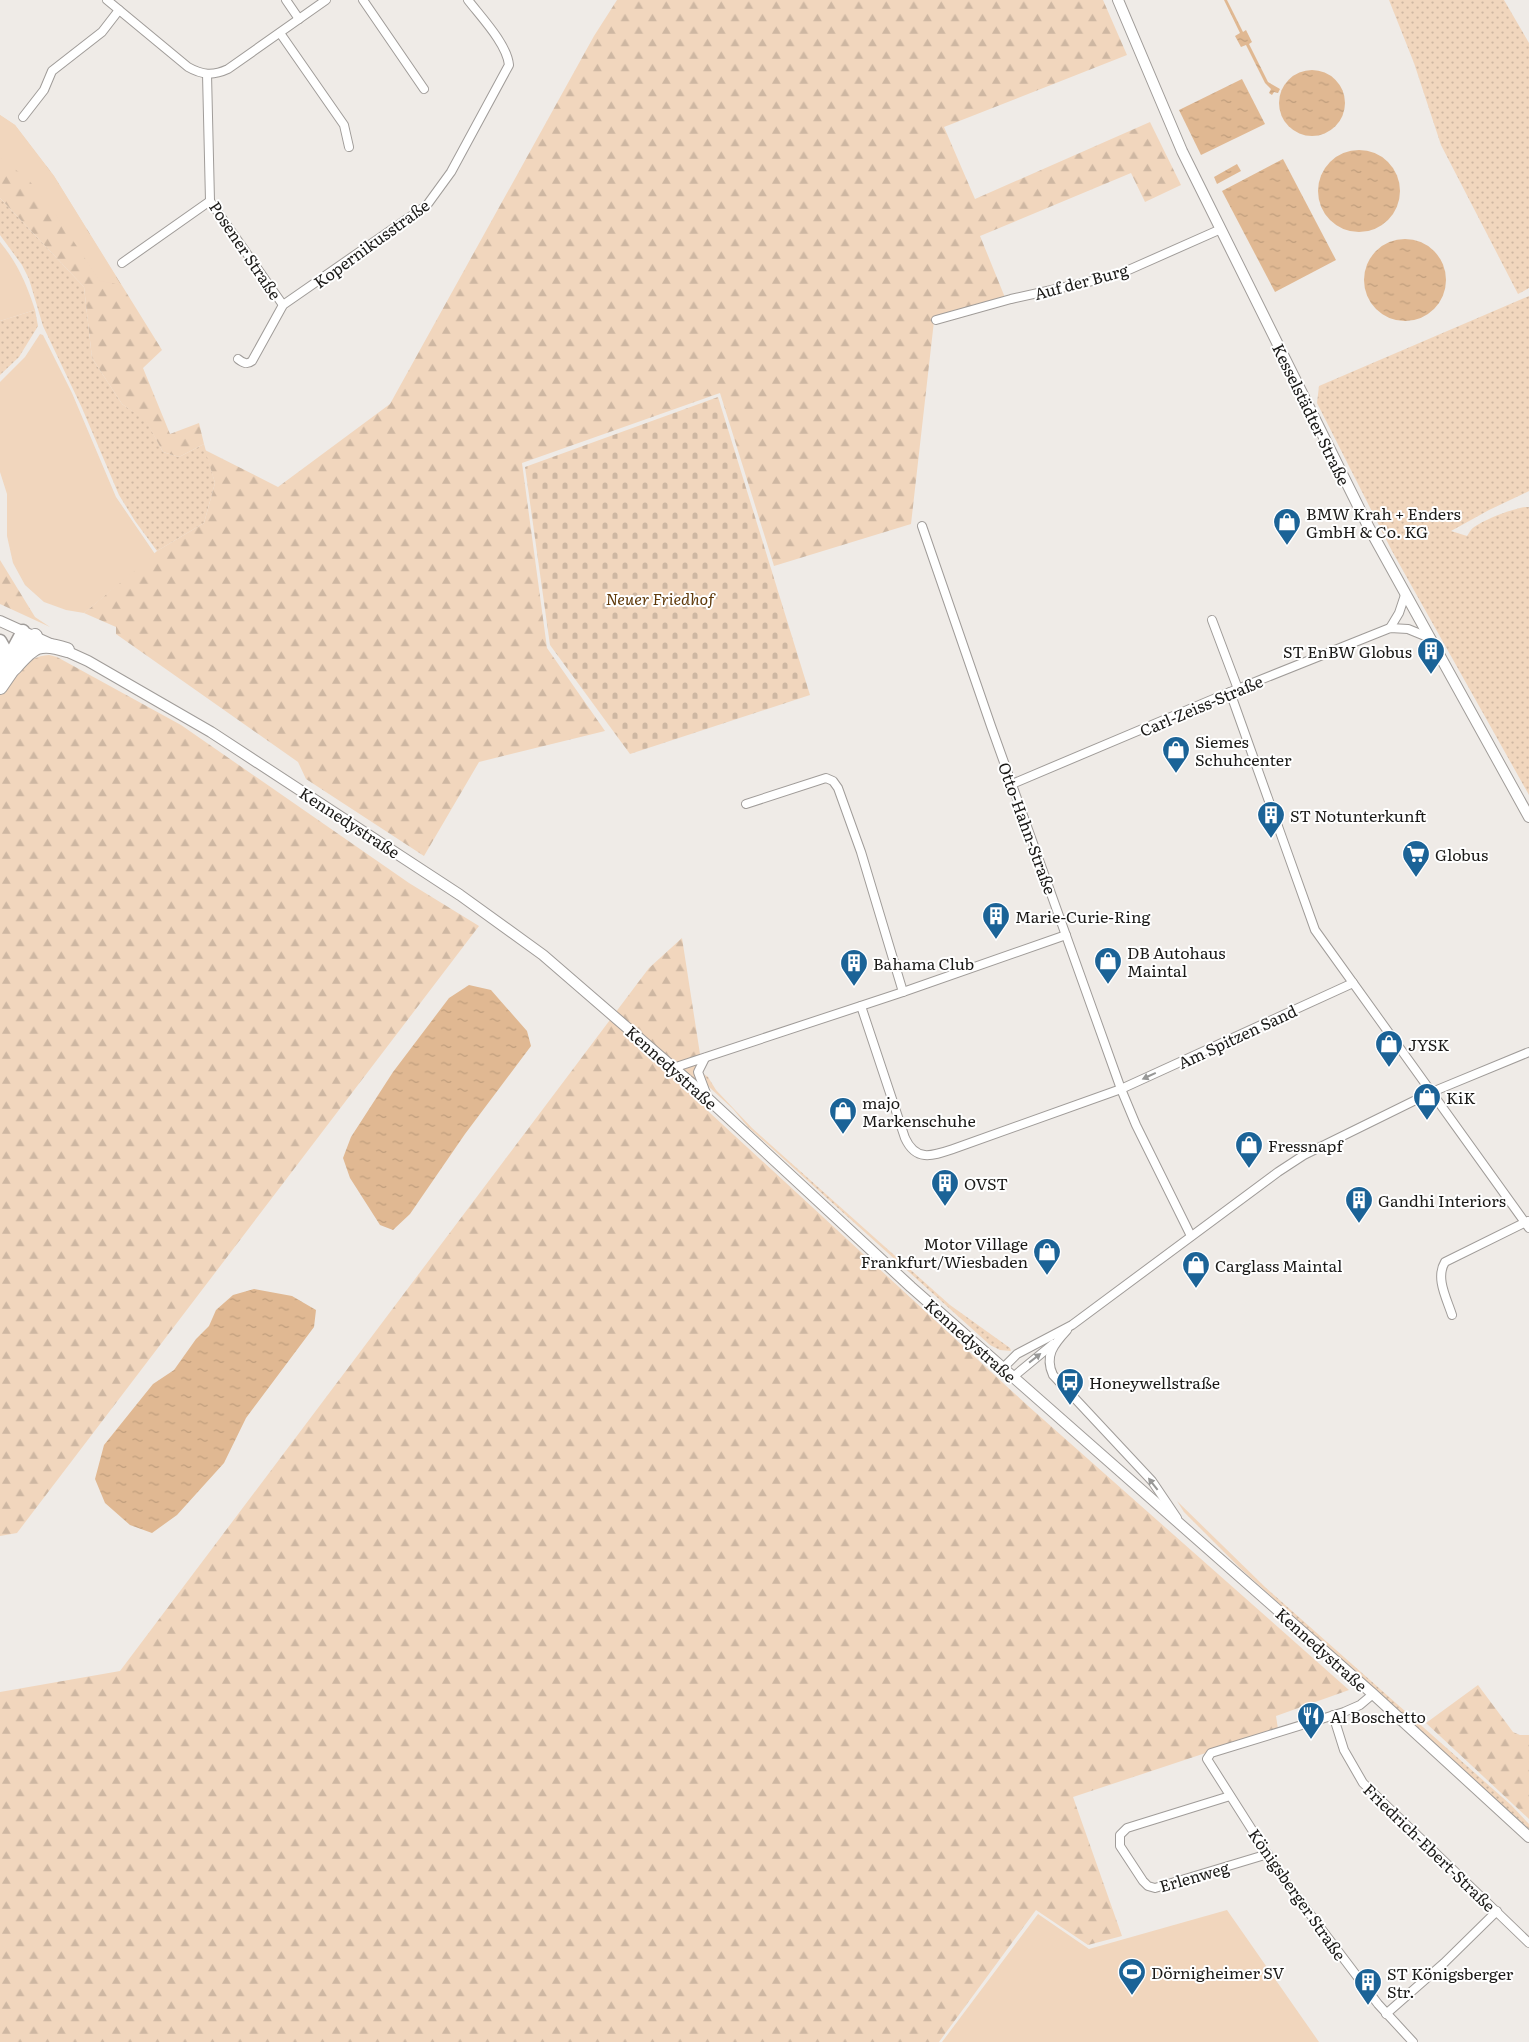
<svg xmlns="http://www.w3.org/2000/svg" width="1529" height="2042" font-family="Literata,serif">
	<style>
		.grass { fill: url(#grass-dots) }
		.forest { fill: url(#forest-firs) }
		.cemetery { fill: url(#cemetery-stones) }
		.park { fill: #f1d6bd }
		.water { fill: url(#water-ripples) }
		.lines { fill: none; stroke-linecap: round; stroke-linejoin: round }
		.minor-casing { stroke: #a09c99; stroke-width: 10 }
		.secondary-casing { stroke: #a09c99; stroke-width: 12 }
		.trunk-casing { stroke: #a09c99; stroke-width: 15 }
		.motorway-casing { stroke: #a09c99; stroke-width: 16 }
		.minor { stroke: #fff; stroke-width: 8 }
		.secondary { stroke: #fff; stroke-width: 10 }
		.trunk { stroke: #fff; stroke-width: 12 }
		.motorway { stroke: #fff; stroke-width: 14 }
		.oneway { fill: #989897 }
		.labels { text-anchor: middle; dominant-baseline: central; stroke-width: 4; stroke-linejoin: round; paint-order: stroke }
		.street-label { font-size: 16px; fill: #1b1a18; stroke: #fff }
		.poi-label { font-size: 16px; fill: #1b1a18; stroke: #fff; text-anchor: start }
		.park-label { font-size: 16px; font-style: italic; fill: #5f390a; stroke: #fff }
	</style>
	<defs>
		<pattern id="grass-dots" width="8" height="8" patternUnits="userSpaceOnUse" patternTransform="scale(1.25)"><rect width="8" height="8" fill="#f1d6bd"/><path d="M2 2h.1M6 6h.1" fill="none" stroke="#ceb7a2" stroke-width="1.8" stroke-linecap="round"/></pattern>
		<pattern id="forest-firs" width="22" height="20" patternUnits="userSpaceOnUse" patternTransform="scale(1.25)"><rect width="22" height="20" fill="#f1d6bd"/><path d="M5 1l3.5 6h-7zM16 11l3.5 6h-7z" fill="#ceb7a2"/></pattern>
		<pattern id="cemetery-stones" width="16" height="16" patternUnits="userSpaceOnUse" patternTransform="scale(1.25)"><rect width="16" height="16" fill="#f1d6bd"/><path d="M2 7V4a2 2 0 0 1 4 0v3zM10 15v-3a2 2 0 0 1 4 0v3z" fill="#ceb7a2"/></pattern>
		<pattern id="water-ripples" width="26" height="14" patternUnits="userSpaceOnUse" patternTransform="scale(1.25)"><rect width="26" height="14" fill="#e0b892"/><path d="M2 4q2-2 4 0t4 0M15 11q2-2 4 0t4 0" fill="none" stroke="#c09e7d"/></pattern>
	</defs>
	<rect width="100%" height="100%" fill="#efebe7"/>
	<!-- grass -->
	<g class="grass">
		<polygon points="1389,0 1504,0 1529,43 1529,288 1518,294 1441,145 1414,63"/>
		<polygon points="0,198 84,287 92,358 122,404 146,420 163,452 179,457 204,444 215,483 204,523 157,551 135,521 119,495 82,408 43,326 29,279 22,265 0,235"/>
		<path d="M1529,296V491L1489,510L1451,531L1467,536C1468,535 1470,531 1471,530C1479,521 1518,506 1529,507V795L1392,551L1317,403L1319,386Z"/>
		<polygon points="35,310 38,326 19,357 0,375 0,321"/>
		<polygon points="704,1074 708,1077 716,1090 752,1128 950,1305 1010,1348 1011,1351 1000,1350 990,1345 748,1127 733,1109 708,1086"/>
		<polygon points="1177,1501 1265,1587 1511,1805 1529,1824 1529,1829 1241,1569 1184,1512"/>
	</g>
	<!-- forest -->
	<g class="forest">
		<polygon points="617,0 1103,0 1127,55 944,127 975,199 1150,122 1181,185 1145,202 1131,173 980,236 1006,300 934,321 911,524 774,566 720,393 522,463 547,648 605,731 479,762 424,856 306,779 298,762 116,634 116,627 84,613 157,551 204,523 215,483 205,450 278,487 390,404 594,36"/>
		<polygon points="0,115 15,125 54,176 162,350 143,368 170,434 199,423 204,444 179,457 163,452 146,421 122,404 92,358 84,287 0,198"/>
		<polygon points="0,560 35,617 50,627 0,604"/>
		<path d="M49,655L57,657L181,725L409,883L479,926L17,1533L0,1536V695C15,678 25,656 49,655Z"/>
		<polygon points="682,938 709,1112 1027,1405 1349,1690 1276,1716 1278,1729 1073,1797 1122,1936 1088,1945 1036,1910 939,2042 0,2042 0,1692 120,1671 649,968"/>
		<polygon points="1478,1685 1513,1732 1520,1735 1529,1735 1529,1819 1426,1723"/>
	</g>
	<!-- cemetery -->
	<polygon class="cemetery" points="718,397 810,695 630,754 550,645 525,467"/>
	<!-- park -->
	<g class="park">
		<polygon points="0,115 15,125 54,176 121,285 100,281 56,215 28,179 0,158"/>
		<path d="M0,242C17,262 27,285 35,310L0,321Z"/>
		<polygon points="40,334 43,335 72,393 116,497 155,554 84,613 66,610 44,602 25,585 13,563 7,536 7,494 0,472 0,382 25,357"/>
		<polygon points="1227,1910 1319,2042 942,2042 1038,1914 1089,1949"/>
	</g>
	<!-- water -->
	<g class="water">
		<polygon points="1224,0 1227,0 1243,32 1246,30 1252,42 1249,44 1268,82 1280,89 1278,93 1274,92 1272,95 1269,93 1271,89 1265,83 1246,45 1241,47 1235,36 1240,33"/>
		<circle cx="1312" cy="103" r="33"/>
		<polygon points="1242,79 1265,124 1201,155 1179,110"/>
		<circle cx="1359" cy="191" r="41"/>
		<polygon points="1283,159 1336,260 1275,292 1222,191"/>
		<polygon points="1237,164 1241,171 1217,184 1214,177"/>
		<circle cx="1405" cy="280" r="41"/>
		<polygon points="469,985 491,990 527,1031 531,1046 465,1134 410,1214 393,1230 380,1225 350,1178 343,1158 351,1137 393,1072 449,998"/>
		<polygon points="254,1289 292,1296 316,1310 314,1327 246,1418 224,1463 177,1515 152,1533 130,1525 105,1503 95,1479 104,1445 153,1384 174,1370 196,1339 209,1326 216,1310 233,1295"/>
	</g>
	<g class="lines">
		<defs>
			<g id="minor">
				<path d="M107,0L188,67C202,75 213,76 228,69L326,0"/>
				<polyline points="286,0 299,19"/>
				<polyline points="363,0 424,89"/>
				<polyline points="280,33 344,125 349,147"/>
				<polyline points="207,74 210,201 283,305"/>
				<polyline points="23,117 44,90 52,71 102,32 119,10"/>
				<polyline points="122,263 210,201"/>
				<polyline points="936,320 1011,299 1092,281 1124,272 1221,229"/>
				<path d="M238,359C243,363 247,365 252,361L283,305L427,205L451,172L509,65C507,44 481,17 468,0"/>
				<polyline points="922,526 991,726 1121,1089 1136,1125 1191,1236"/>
				<polyline points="1212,620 1238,689"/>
				<polyline points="1390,628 1399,613 1405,595"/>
				<polyline points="1230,692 1315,930 1529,1228"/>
				<polyline points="1012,784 1230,692 1390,628 1408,629 1430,638"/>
				<polyline points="746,804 826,778 833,781 838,788 861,852 903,992"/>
				<path d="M861,1006L905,1138C916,1162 932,1156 953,1149L1121,1089L1353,983"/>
				<polyline points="705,1058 698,1072 707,1096"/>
				<polyline points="673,1068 903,992 1066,935"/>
				<path d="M1452,1315C1447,1299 1435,1278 1445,1262L1528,1221"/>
				<path d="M1067,1330C1054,1344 1044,1356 1053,1375L1152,1481L1177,1518"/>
				<polyline points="1003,1368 1017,1354 1072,1325 1278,1172 1304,1155 1432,1092 1529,1052"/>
				<polyline points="1013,1377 1053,1344"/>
				<polyline points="1373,1694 1360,1705 1344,1712 1211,1753 1207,1759 1282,1877 1378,2004 1413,2042"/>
				<polyline points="1333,1715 1344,1750 1363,1783 1529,1943"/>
				<polyline points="1230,1796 1127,1828 1120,1835 1120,1846 1143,1881 1148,1886 1155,1888 1268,1854"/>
				<polyline points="1386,2014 1444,1963 1497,1911"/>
			</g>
			<g id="secondary">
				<polyline points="1118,0 1182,151 1368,526 1529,817"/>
				<polyline points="0,621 88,661 211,732 460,895 543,955 691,1083 911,1287 1373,1694 1529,1837"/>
			</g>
			<g id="trunk">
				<polyline points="0,641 4,648 5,664"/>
				<polyline points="0,674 23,631"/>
			</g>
			<g id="motorway">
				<path d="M14,668C33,647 38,640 67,650"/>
				<polyline points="0,687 35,636"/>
			</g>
		</defs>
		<!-- minor casing -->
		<use href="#minor" class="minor-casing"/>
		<!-- secondary casing -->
		<use href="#secondary" class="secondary-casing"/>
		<!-- trunk casing -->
		<use href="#trunk" class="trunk-casing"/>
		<!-- motorway casing -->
		<use href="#motorway" class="motorway-casing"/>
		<!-- minor -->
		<use href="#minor" class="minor"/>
		<!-- secondary -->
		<use href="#secondary" class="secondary"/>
		<!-- trunk -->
		<use href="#trunk" class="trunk"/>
		<!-- motorway -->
		<use href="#motorway" class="motorway"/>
	</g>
	<!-- one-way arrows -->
	<defs><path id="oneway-solid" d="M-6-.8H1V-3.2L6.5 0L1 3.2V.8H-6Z" transform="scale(1.25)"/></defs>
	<g class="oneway">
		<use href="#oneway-solid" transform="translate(1149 1076) rotate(155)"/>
		<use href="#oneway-solid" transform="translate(1035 1358) rotate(-38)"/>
		<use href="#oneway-solid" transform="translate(1153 1484) rotate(-128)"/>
	</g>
	<!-- icons -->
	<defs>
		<symbol id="shop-pin" viewBox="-11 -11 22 30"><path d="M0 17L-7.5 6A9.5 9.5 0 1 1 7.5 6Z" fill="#1b6397" stroke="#fff"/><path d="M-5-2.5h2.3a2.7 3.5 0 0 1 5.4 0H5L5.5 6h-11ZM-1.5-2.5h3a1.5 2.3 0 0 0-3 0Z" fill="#fff"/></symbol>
		<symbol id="building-pin" viewBox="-11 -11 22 30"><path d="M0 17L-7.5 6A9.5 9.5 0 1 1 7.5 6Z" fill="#1b6397" stroke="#fff"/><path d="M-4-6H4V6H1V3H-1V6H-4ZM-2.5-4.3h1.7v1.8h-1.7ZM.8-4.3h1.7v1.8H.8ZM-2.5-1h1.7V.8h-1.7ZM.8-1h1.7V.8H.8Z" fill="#fff"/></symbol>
		<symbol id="supermarket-pin" viewBox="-11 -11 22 30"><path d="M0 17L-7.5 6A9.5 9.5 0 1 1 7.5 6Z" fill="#1b6397" stroke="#fff"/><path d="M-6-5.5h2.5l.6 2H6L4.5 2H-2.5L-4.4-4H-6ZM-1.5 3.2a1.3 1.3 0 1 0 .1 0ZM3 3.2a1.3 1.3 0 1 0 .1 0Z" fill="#fff"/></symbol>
		<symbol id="bus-pin" viewBox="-11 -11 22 30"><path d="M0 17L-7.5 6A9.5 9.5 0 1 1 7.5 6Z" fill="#1b6397" stroke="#fff"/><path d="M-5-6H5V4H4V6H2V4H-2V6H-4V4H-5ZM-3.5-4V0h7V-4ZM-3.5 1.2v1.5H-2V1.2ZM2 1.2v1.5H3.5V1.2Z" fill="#fff"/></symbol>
		<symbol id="restaurant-pin" viewBox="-11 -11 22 30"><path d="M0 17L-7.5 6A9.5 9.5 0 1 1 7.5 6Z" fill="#1b6397" stroke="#fff"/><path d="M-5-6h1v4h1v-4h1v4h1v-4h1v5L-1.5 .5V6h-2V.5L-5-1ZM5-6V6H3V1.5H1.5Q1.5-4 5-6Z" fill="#fff"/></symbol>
		<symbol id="stadium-pin" viewBox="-11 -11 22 30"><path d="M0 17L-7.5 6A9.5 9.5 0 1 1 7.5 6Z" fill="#1b6397" stroke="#fff"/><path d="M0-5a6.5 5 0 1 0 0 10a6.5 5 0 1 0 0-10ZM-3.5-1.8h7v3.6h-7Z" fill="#fff"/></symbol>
	</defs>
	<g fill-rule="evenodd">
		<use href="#shop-pin" x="1271" y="506" width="32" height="43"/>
		<use href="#building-pin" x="1415" y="635" width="32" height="43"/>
		<use href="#shop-pin" x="1160" y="734" width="32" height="43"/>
		<use href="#building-pin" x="1255" y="799" width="32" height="43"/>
		<use href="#supermarket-pin" x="1400" y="838" width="32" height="43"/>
		<use href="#building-pin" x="980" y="900" width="32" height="43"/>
		<use href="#shop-pin" x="1092" y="945" width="32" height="43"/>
		<use href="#building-pin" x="838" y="947" width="32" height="43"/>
		<use href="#shop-pin" x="1373" y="1028" width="32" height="43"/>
		<use href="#shop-pin" x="1411" y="1081" width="32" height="43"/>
		<use href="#shop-pin" x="827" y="1095" width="32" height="43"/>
		<use href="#shop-pin" x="1233" y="1129" width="32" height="43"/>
		<use href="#building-pin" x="929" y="1167" width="32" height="43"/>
		<use href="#building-pin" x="1343" y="1184" width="32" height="43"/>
		<use href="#shop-pin" x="1031" y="1236" width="32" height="43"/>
		<use href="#shop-pin" x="1180" y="1249" width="32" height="43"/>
		<use href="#bus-pin" x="1054" y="1366" width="32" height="43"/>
		<use href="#restaurant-pin" x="1295" y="1700" width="32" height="43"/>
		<use href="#stadium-pin" x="1116" y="1956" width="32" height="43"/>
		<use href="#building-pin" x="1352" y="1966" width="32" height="43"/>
	</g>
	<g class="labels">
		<!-- street labels -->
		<g class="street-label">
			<text transform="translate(371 243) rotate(-36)">Kopernikusstraße</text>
			<text transform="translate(246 250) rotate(56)">Posener Straße</text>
			<text transform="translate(1081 281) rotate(-15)">Auf der Burg</text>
			<text transform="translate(1312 414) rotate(64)">Kesselstädter Straße</text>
			<text transform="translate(1201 705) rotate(-23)">Carl-Zeiss-Straße</text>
			<text transform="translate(350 822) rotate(33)">Kennedystraße</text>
			<text transform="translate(1028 828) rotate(70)">Otto-Hahn-Straße</text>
			<text transform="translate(1237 1036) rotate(-25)">Am Spitzen Sand</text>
			<text transform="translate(672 1067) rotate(42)">Kennedystraße</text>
			<text transform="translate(971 1340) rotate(42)">Kennedystraße</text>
			<text transform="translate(1322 1649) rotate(42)">Kennedystraße</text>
			<text transform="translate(1430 1847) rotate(44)">Friedrich-Ebert-Straße</text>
			<text transform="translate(1194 1876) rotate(-16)">Erlenweg</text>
			<text transform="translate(1298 1894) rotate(55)">Königsberger Straße</text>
		</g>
		<!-- poi labels -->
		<g class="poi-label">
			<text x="1306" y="513">BMW Krah + Enders<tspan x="1306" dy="18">GmbH &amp; Co. KG</tspan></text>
			<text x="1412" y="651" text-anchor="end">ST EnBW Globus</text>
			<text x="1195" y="741">Siemes<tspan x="1195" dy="18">Schuhcenter</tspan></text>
			<text x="1290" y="815">ST Notunterkunft</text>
			<text x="1435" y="854">Globus</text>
			<text x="1015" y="916">Marie-Curie-Ring</text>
			<text x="1127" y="952">DB Autohaus<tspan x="1127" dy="18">Maintal</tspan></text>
			<text x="873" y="963">Bahama Club</text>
			<text x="1408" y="1044">JYSK</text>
			<text x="1446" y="1097">KiK</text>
			<text x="862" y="1102">majo<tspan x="862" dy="18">Markenschuhe</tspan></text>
			<text x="1268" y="1145">Fressnapf</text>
			<text x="964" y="1183">OVST</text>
			<text x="1378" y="1200">Gandhi Interiors</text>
			<text x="1028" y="1243" text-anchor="end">Motor Village<tspan x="1028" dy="18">Frankfurt/Wiesbaden</tspan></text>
			<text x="1215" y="1265">Carglass Maintal</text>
			<text x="1089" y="1382">Honeywellstraße</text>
			<text x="1330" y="1716">Al Boschetto</text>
			<text x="1151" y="1972">Dörnigheimer SV</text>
			<text x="1387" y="1973">ST Königsberger<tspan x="1387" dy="18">Str.</tspan></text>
		</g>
		<!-- park labels -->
		<g class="park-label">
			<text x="660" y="598">Neuer Friedhof</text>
		</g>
	</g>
</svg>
